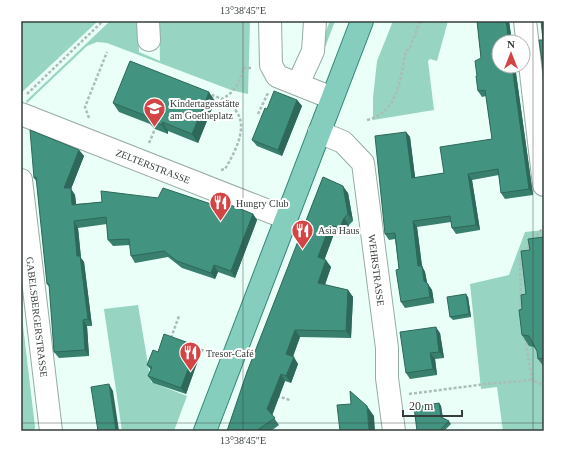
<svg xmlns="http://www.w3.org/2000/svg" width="565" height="452" font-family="'Times New Roman',serif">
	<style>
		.green { fill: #97d4c2 }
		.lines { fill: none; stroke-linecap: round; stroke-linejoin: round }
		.minor-casing { stroke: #97aba5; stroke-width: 24 }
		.major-casing { stroke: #348774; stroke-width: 24 }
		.path { stroke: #abbdb7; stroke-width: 2.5; stroke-dasharray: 3 2; stroke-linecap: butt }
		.minor { stroke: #fff; stroke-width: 22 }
		.major { stroke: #85cebe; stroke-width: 22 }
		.wall { fill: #397f6e }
		.shaded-wall { fill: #2e685a }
		.building { fill: #429480; stroke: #2e685a }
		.ticks { fill: none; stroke: #353e3b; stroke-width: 1; stroke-opacity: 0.45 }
		.labels { text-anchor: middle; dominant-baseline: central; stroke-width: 4; stroke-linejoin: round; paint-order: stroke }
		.poi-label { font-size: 10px; fill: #353e3b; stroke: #fff; text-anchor: start }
		.street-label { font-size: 10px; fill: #353e3b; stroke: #fff }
		.neatline { fill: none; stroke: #353e3b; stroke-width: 1.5 }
		.ticks-label { font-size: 10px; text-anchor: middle; fill: #353e3b }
	</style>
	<rect width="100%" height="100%" fill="#e9fff8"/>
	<!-- green -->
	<g class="green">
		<polygon points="21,21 98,21 21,93"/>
		<polygon points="110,21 138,21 139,52 160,61 159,21 250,21 248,94 231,90 107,43 97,42 87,46 27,103 26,101"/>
		<polygon points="330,21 335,21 312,82 307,77"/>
		<polygon points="393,21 448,21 437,61 430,59 428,61 434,110 373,120 373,98 377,61"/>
		<polygon points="544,230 544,431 503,431 497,387 481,389 470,284 509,275 525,232"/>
		<polygon points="138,305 151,382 187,396 174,431 122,431 104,309"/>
		<polygon points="21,309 35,427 34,431 21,431"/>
	</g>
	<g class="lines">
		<defs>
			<g id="minor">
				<polyline points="148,21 149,40"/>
				<polyline points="270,21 271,65 277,76 332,98"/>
				<polyline points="525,21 544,185"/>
				<polyline points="298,84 313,51 315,21"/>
				<path id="s1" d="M21,114L286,218"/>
				<path id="s2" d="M319,132L343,142L363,163L387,348V378L394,431"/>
				<path id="s3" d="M21,180L51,431"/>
			</g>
			<polyline id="major" points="205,431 362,21"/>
		</defs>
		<!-- minor casing -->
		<use href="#minor" class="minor-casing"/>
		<!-- major casing -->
		<use href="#major" class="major-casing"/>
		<!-- path -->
		<g class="path">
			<path d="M207,93L222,99C234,93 241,81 243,68H251"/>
			<polyline points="27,94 103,21"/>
			<polyline points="258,114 268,93"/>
			<polyline points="89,118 85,107 107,52"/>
			<path d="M367,120C399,112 400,78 406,51L410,48L420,21"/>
			<polyline points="149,143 155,129"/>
			<path d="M221,170L225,169C234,154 249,127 236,111C232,106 227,103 222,99"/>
			<polyline points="534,240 544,226"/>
			<polyline points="521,311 520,259 531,244"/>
			<polyline points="171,338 179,316"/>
			<polyline points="525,338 532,380 544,385"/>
			<polyline points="196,348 211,353"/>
			<polyline points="409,394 486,384 532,380"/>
			<polyline points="277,396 290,400"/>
			<polyline points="21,428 24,431"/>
		</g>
		<!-- minor -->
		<use href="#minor" class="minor"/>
		<!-- major -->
		<use href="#major" class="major"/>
	</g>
	<!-- wall -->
	<g class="wall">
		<polygon points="477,21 509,21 512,42 499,42 499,66 515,66 533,195 505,199 501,193 499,175 472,180 480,230 456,234 452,228 451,222 417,227 422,266 425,272 427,283 432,290 434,303 405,308 401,302 399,269 395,239 389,240 385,234 406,132 410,137 415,178 444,173 492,139 486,96 482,97 478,91 477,76 481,58"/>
		<polygon points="297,100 302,106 282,156 257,146 252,140 267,109"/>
		<polygon points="215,101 198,143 168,131 168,134 155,129 150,124 119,112 113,103"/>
		<polygon points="79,150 84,156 71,189 75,195 76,204 158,198 211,204 253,214 257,220 235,278 218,272 215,279 182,268 168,257 135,263 131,256 130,245 113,246 108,240 107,224 78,228 81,258 84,262 92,326 87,326 89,356 59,358 54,352 50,288 47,284 37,182 34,178"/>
		<polygon points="323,177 348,193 353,221 349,225 344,235 335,231 324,260 331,267 325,285 348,290 353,297 351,338 300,337 293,357 298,364 291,383 285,381 272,415 279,425 271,431 227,431"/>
		<polygon points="544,237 544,367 538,359 537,351 534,347 529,346 522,335 522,309 526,294 530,250"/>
		<polygon points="468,297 471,317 453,320 450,317"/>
		<polygon points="440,333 444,358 435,359 437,375 410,379 406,373"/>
		<polygon points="197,346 201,352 186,394 153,383 148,376 151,370 147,365 158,352"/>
		<polygon points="439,403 441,406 443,418 449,421 451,424 444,431 417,431"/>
	</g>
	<!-- shaded-wall -->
	<g class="shaded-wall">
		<polygon points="506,21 509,21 512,42 509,42"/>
		<polygon points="512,66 515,66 533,195 529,189"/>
		<polygon points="209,92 215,101 198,143 192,134"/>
		<polygon points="297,100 302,106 282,156 278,150"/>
		<polygon points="162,122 168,131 168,134 162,125"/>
		<polygon points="406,132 410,137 416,184 412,178"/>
		<polygon points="79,150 84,156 71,189 75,195 77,211 72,205 64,188"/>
		<polygon points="468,174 472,180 480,230 476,225"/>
		<polygon points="343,186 348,193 353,221 348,214"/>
		<polygon points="253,214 257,220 235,278 231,271"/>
		<polygon points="344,218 349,225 344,235 340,228"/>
		<polygon points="74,221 78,228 81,258 84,262 92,326 88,319 77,256"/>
		<polygon points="413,221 417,227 422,266 425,272 428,287 424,281 418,266"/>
		<polygon points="330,225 335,231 323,264 318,257"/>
		<polygon points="326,260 331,267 323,290 318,283"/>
		<polygon points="214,265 218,272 215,279 211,273"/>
		<polygon points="428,284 432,290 434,303 430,297"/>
		<polygon points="348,290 353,297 351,338 346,331"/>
		<polygon points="466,294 468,297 471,317 469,314"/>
		<polygon points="83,320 87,326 89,356 85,350"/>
		<polygon points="436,327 440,333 444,358 439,352"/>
		<polygon points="295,330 300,337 291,361 286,354"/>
		<polygon points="197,346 201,352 186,394 181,388"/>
		<polygon points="430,353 435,359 437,375 433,369"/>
		<polygon points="294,357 298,364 291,383 286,376"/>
		<polygon points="281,374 285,381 272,416 267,409"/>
		<polygon points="109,384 113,391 119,431 116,431"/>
		<polygon points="439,403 441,406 443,420 441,417"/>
		<polygon points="367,406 374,416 375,431 369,431"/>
	</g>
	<!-- building -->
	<g class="building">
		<polygon points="477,21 506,21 509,42 499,42 499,66 512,66 529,189 501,193 498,169 468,174 476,225 452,228 450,216 413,221 418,266 422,266 424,281 428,284 430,297 401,302 396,270 399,269 395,233 385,234 375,136 406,132 412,178 444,173 440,147 492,139 485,90 478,91 476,76 477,76 475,61 481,58"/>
		<polygon points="541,21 544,21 544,75 539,40 543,40"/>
		<polygon points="130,61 209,92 192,134 162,122 162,125 149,120 144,115 113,103"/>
		<polygon points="274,91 297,100 278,150 252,140 265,108 267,109"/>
		<polygon points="30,130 79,150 64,188 71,188 72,205 102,202 101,191 158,198 163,188 211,204 213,198 253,214 231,271 214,265 211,273 177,261 164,251 131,256 129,239 108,240 106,217 74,221 77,256 80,256 88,319 83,320 85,350 54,352 49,284 47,284 36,177 34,178"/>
		<polygon points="323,177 343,186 348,214 344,218 340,228 330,225 318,257 326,260 318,283 348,290 346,331 295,330 286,354 294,357 286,376 281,374 267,409 275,418 256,431 227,431 247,372"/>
		<polygon points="544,237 544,358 538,359 537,351 529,336 522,335 519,310 522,309 521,295 526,294 521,251 530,250 528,239"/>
		<polygon points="466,294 469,314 450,317 447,297"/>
		<polygon points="436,327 439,352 430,353 433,369 406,373 400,332"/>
		<polygon points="164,334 197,346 181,388 148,376 152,367 147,365 153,350 158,352"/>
		<polygon points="109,384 116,431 98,431 91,387"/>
		<polygon points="350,391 367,406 369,431 340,431 337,405 351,404"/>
		<polygon points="439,403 441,417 449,421 439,431 417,431 414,407"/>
	</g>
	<!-- ticks -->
	<path class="ticks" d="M243,21V431M533,21V431M21,423H544"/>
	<!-- icons -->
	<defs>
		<symbol id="school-pin" viewBox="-11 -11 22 30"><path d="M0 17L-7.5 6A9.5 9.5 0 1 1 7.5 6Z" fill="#d34444" stroke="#fff"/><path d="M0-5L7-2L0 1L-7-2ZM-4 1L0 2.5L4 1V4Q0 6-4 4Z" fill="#fff"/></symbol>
		<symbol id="restaurant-pin" viewBox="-11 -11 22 30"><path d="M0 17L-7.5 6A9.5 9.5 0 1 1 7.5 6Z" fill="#d34444" stroke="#fff"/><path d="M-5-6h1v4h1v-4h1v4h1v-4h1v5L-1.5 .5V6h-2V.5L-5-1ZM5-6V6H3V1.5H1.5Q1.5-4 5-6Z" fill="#fff"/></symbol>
	</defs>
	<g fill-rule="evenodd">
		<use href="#school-pin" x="142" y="96" width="25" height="34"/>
		<use href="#restaurant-pin" x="208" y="190" width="25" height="34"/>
		<use href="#restaurant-pin" x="290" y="218" width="25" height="34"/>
		<use href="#restaurant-pin" x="178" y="340" width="25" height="34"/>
	</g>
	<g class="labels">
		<!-- poi labels -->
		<g class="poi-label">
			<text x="170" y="103">Kindertagesstätte<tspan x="170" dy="12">am Goetheplatz</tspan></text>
			<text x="236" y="203">Hungry Club</text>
			<text x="318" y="230">Asia Haus</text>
			<text x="206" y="353">Tresor-Café</text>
		</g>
		<!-- street labels -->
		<g class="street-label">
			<text stroke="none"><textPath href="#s1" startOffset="142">ZELTERSTRASSE</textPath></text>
			<text stroke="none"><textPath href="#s2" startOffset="163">WEHRSTRASSE</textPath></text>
			<text stroke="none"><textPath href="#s3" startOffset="138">GABELSBERGERSTRASSE</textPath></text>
		</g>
	</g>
	<!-- border -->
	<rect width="565" height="452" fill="none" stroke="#ffffff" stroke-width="44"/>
	<!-- north arrow -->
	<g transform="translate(511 54)"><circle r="19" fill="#ffffff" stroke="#aeb2b1"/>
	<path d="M0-3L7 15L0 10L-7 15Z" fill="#d34444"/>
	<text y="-6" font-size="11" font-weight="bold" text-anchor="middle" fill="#353e3b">N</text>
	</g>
	<!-- scale -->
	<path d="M403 410v6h59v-6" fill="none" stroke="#353e3b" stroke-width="2"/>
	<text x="409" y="410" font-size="12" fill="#353e3b" stroke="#ffffff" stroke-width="3" paint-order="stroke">20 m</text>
	<rect x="22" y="22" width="521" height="408" class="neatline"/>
	<g class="ticks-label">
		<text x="243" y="14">13°38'45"E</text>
		<text x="243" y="444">13°38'45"E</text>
	</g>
</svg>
